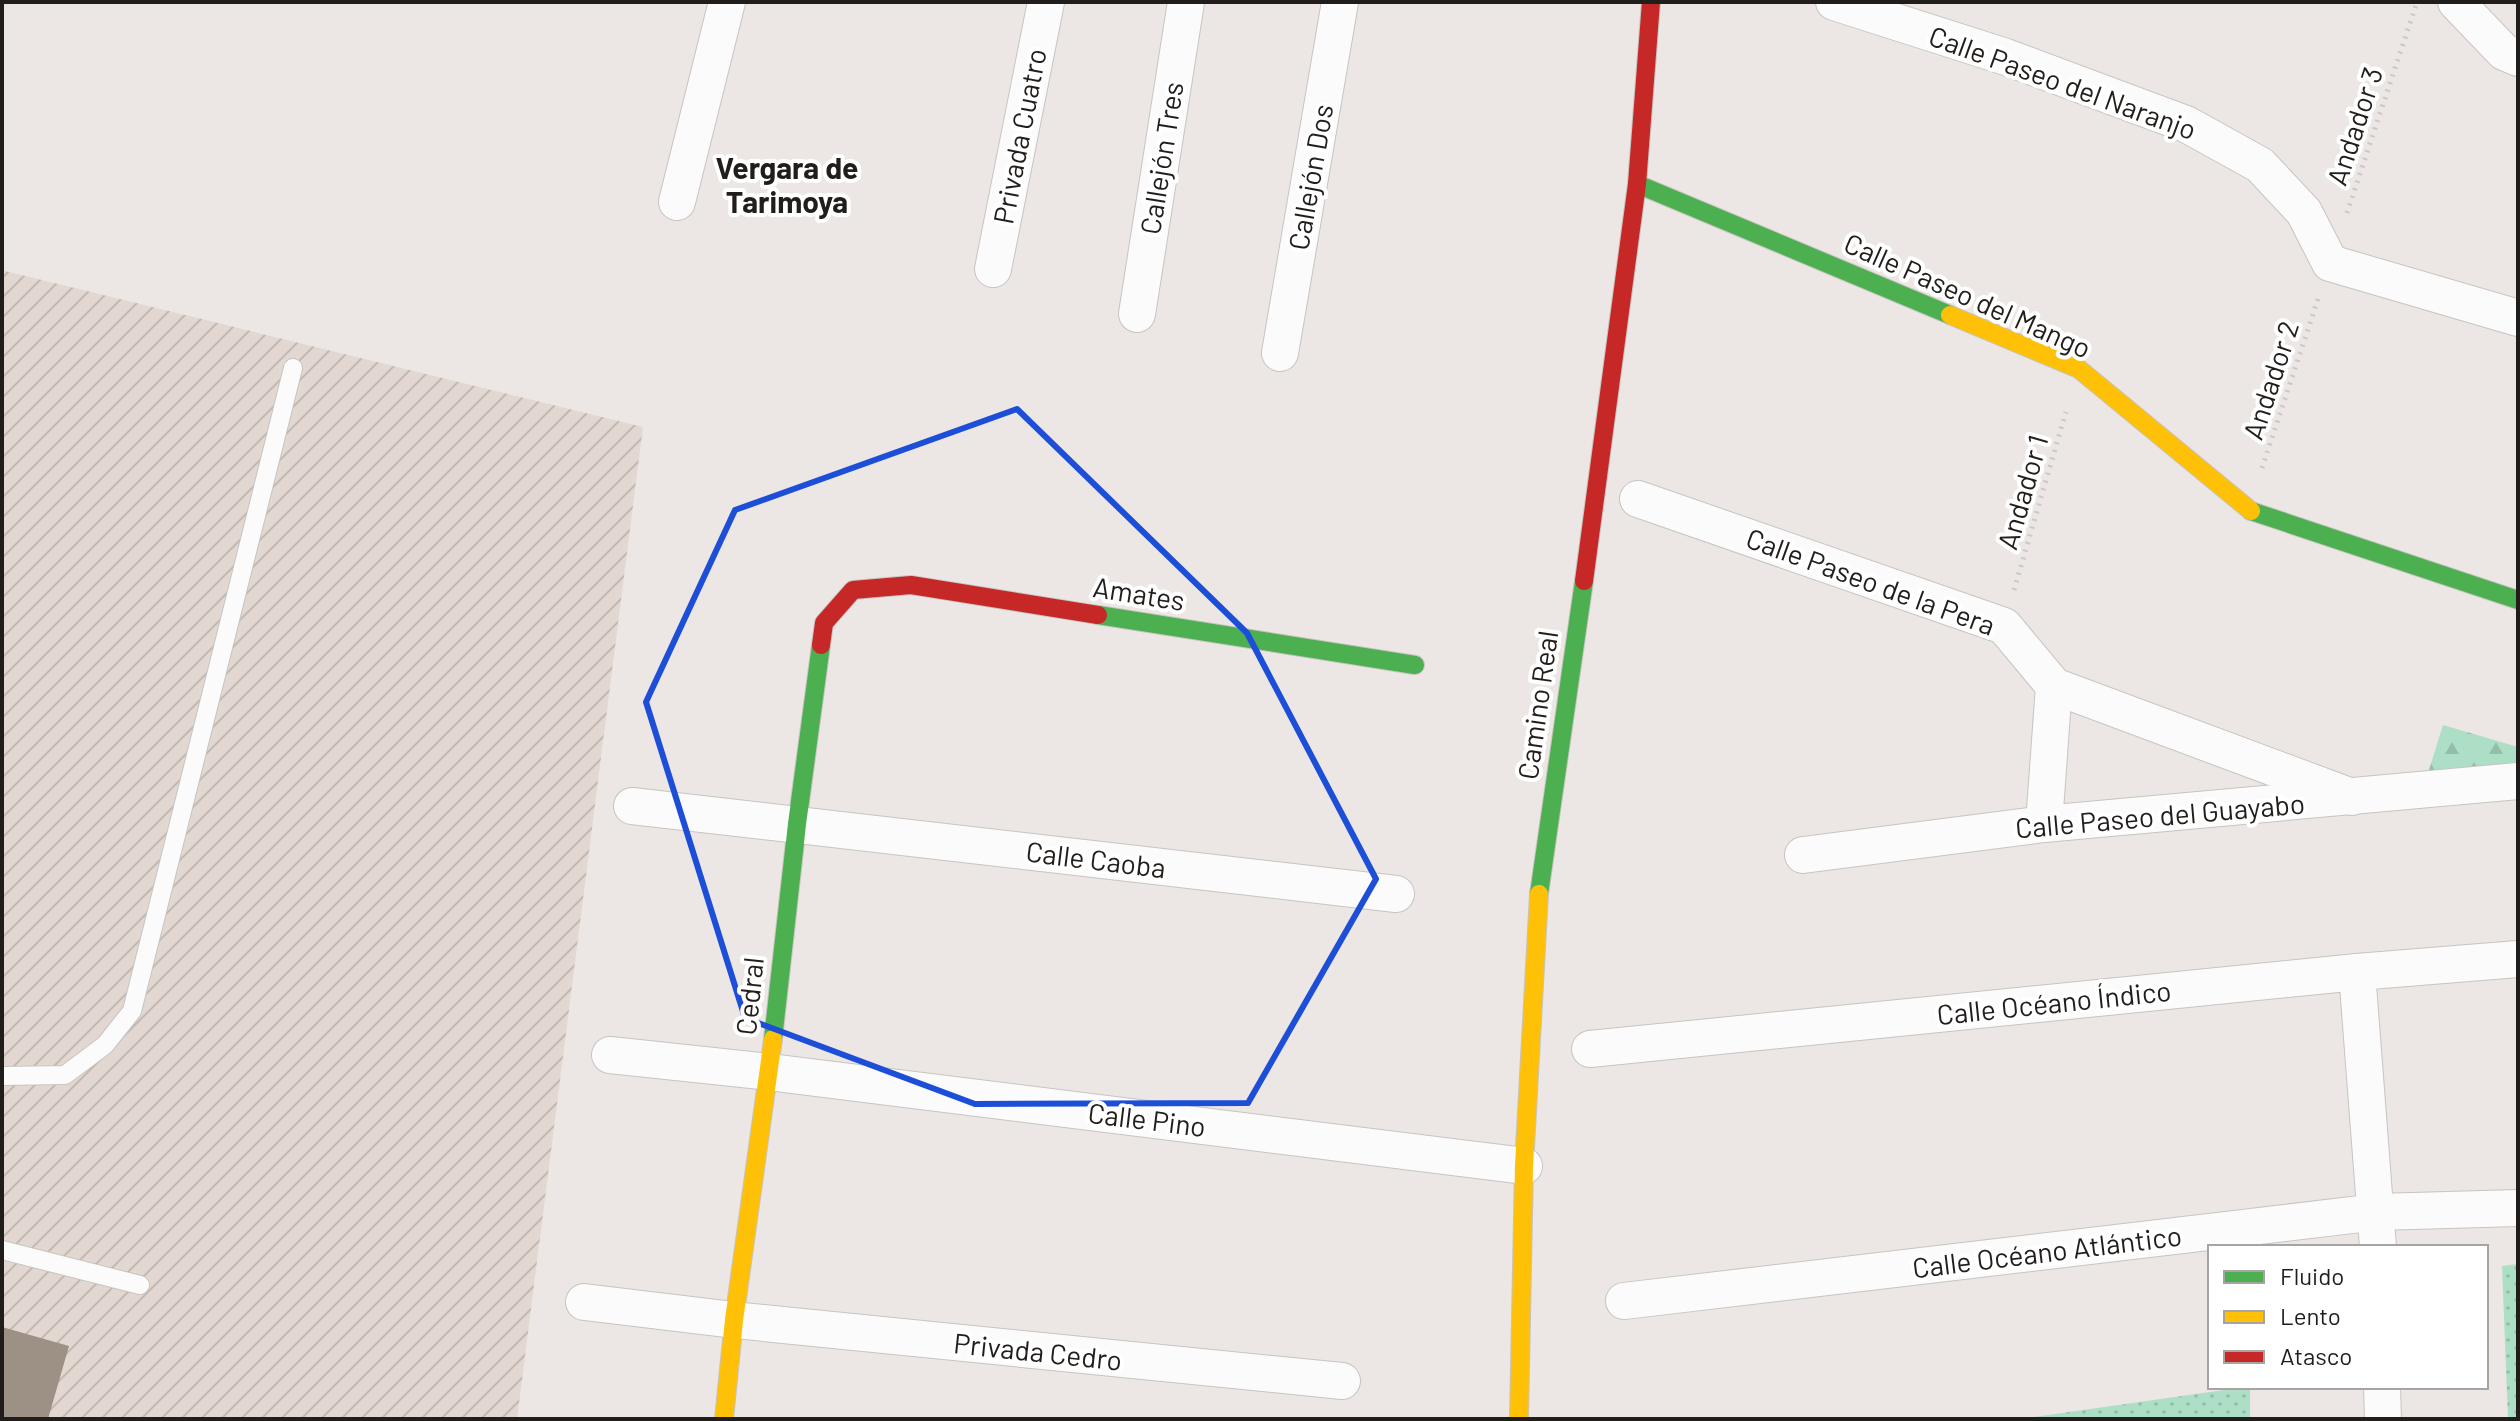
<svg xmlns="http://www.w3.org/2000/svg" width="2520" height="1421" font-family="Barlow,sans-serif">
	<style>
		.industrial { fill: url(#industrial-furrows) }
		.forest { fill: url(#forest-firs) }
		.park { fill: url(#park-dots) }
		.building { fill: #9d9084 }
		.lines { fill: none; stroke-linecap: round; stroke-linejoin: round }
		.lane-casing { stroke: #c7c4c1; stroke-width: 20 }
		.street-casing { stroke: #c7c4c1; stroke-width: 38 }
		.fast-casing { stroke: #c7c4c1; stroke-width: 20 }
		.slow-casing { stroke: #c7c4c1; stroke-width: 20 }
		.jam-casing { stroke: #c7c4c1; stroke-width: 20 }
		.path { stroke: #cac9c7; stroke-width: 5; stroke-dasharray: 2 6; stroke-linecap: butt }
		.lane { stroke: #fcfbfb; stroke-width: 18 }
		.street { stroke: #fcfbfb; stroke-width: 36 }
		.fast { stroke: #4caf50; stroke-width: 18 }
		.slow { stroke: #ffc107; stroke-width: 18 }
		.jam { stroke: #c62828; stroke-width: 18 }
		.marked { fill: none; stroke: #1d4ed8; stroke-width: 6; stroke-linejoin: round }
		.labels { text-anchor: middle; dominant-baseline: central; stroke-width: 8; stroke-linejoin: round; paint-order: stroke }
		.street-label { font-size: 28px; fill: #201d1b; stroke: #fff }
		.neighbourhood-label { font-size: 30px; font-weight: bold; fill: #201d1b; stroke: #fff }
	</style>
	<defs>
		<pattern id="industrial-furrows" width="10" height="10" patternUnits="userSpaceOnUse" patternTransform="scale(2)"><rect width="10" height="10" fill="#e2d8d1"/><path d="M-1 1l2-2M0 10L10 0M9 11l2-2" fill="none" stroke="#c2b9b3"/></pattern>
		<pattern id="forest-firs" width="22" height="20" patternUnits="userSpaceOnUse" patternTransform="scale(2)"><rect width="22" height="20" fill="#addec6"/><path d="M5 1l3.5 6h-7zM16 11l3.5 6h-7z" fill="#95beaa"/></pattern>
		<pattern id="park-dots" width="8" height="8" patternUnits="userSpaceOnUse" patternTransform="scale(2)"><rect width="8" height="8" fill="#addec6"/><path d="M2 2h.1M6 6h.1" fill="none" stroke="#95beaa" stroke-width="1.8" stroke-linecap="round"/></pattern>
	</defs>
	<rect width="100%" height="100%" fill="#ece7e4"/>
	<!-- industrial -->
	<polygon class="industrial" points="5,271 643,427 517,1419 2,1419 2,284"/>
	<!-- forest -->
	<polygon class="forest" points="2443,725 2518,747 2518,795 2418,805"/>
	<!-- park -->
	<g class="park">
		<polygon points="2518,1264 2518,1419 2508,1419 2502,1266"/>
		<polygon points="2245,1387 2250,1387 2250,1419 2019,1419"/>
	</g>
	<!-- building -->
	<polygon class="building" points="2,1327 69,1346 48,1419 2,1419"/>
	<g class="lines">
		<defs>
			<g id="lane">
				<polyline points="2,1076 65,1075 105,1045 132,1011 293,368"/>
				<polyline points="2,1250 140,1285"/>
			</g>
			<g id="street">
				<polyline points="1834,2 2006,57 2186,124 2260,165 2304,212 2330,263 2518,318"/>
				<polyline points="2456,2 2504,52 2518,58"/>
				<polyline points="677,202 727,2"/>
				<polyline points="993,269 1046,2"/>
				<polyline points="1137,314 1186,2"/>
				<polyline points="1280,353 1340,2"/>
				<polyline points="1638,499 2004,626 2054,686 2352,797"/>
				<polyline points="632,806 1396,894"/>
				<polyline points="2044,824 2054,686"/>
				<polyline points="1803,855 2044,824 2518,781"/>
				<polyline points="2357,972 2378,1247"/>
				<polyline points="1590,1049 2357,972 2518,959"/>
				<polyline points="610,1055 769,1072 1524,1166"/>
				<polyline points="1624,1301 2377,1212 2518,1208"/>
				<polyline points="584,1302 734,1320 1342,1381"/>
				<polyline points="2382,1387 2383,1419"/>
			</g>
			<g id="fast">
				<polyline points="1637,184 1950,315"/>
				<polyline points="2251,511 2518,600"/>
				<polyline points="1098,615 1415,665"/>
				<polyline points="1539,894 1584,581"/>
				<polyline points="773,1039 797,824 821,645"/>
			</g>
			<g id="slow">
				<polyline points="1950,315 2079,369 2251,511"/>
				<polyline points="724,1419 734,1320 773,1039"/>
				<polyline points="1519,1419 1524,1166 1539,894"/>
			</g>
			<g id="jam">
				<polyline points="1584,581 1637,184 1651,2"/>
				<polyline points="821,645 824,623 853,590 911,585 1098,615"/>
			</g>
		</defs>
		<!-- lane casing -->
		<use href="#lane" class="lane-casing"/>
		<!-- street casing -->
		<use href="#street" class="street-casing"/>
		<!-- fast casing -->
		<use href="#fast" class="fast-casing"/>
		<!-- slow casing -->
		<use href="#slow" class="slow-casing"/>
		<!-- jam casing -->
		<use href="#jam" class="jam-casing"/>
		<!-- path -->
		<g class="path">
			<polyline points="2347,213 2417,2"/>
			<polyline points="2262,468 2318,299"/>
			<polyline points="2014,590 2066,412"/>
		</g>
		<!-- lane -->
		<use href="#lane" class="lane"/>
		<!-- street -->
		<use href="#street" class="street"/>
		<!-- fast -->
		<use href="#fast" class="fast"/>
		<!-- slow -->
		<use href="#slow" class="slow"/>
		<!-- jam -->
		<use href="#jam" class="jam"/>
	</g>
	<!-- marked area -->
	<path class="marked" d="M1017,409L1247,633L1376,879L1248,1103L975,1104L745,1018L646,702L735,510Z"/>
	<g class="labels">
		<!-- street labels -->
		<g class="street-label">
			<text transform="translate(2063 82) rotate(20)">Calle Paseo del Naranjo</text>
			<text transform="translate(2354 126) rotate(-72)">Andador 3</text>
			<text transform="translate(1019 136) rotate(-79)">Privada Cuatro</text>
			<text transform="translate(1161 158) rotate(-81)">Callejón Tres</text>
			<text transform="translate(1310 177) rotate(-80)">Callejón Dos</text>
			<text transform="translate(1968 295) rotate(24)">Calle Paseo del Mango</text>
			<text transform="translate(2270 380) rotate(-72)">Andador 2</text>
			<text transform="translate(2022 492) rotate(-74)">Andador 1</text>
			<text transform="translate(1871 581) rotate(20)">Calle Paseo de la Pera</text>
			<text transform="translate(1139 593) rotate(9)">Amates</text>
			<text transform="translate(1537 705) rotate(-82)">Camino Real</text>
			<text transform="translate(2160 815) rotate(-5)">Calle Paseo del Guayabo</text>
			<text transform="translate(1096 859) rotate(7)">Calle Caoba</text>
			<text transform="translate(749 996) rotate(-84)">Cedral</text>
			<text transform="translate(2054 1002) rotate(-6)">Calle Océano Índico</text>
			<text transform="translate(1147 1119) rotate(7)">Calle Pino</text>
			<text transform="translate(2047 1251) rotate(-7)">Calle Océano Atlántico</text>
			<text transform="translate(1038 1351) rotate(6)">Privada Cedro</text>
		</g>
		<!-- neighbourhood labels -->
		<g class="neighbourhood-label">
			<text x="787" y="167">Vergara de<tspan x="787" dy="34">Tarimoya</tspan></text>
		</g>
	</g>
	<!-- border -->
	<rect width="2520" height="1421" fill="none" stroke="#201d1b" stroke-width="8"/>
	<!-- legend -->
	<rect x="2208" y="1245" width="280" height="144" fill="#ffffff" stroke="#a6a5a4" stroke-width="2"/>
	<rect x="2224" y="1271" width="40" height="12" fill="#4caf50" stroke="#a6a5a4" stroke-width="2"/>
	<text x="2280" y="1285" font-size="24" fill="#201d1b">Fluido</text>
	<rect x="2224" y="1311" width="40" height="12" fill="#ffc107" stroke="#a6a5a4" stroke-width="2"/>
	<text x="2280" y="1325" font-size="24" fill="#201d1b">Lento</text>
	<rect x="2224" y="1351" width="40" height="12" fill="#c62828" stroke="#a6a5a4" stroke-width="2"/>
	<text x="2280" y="1365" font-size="24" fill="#201d1b">Atasco</text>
</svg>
